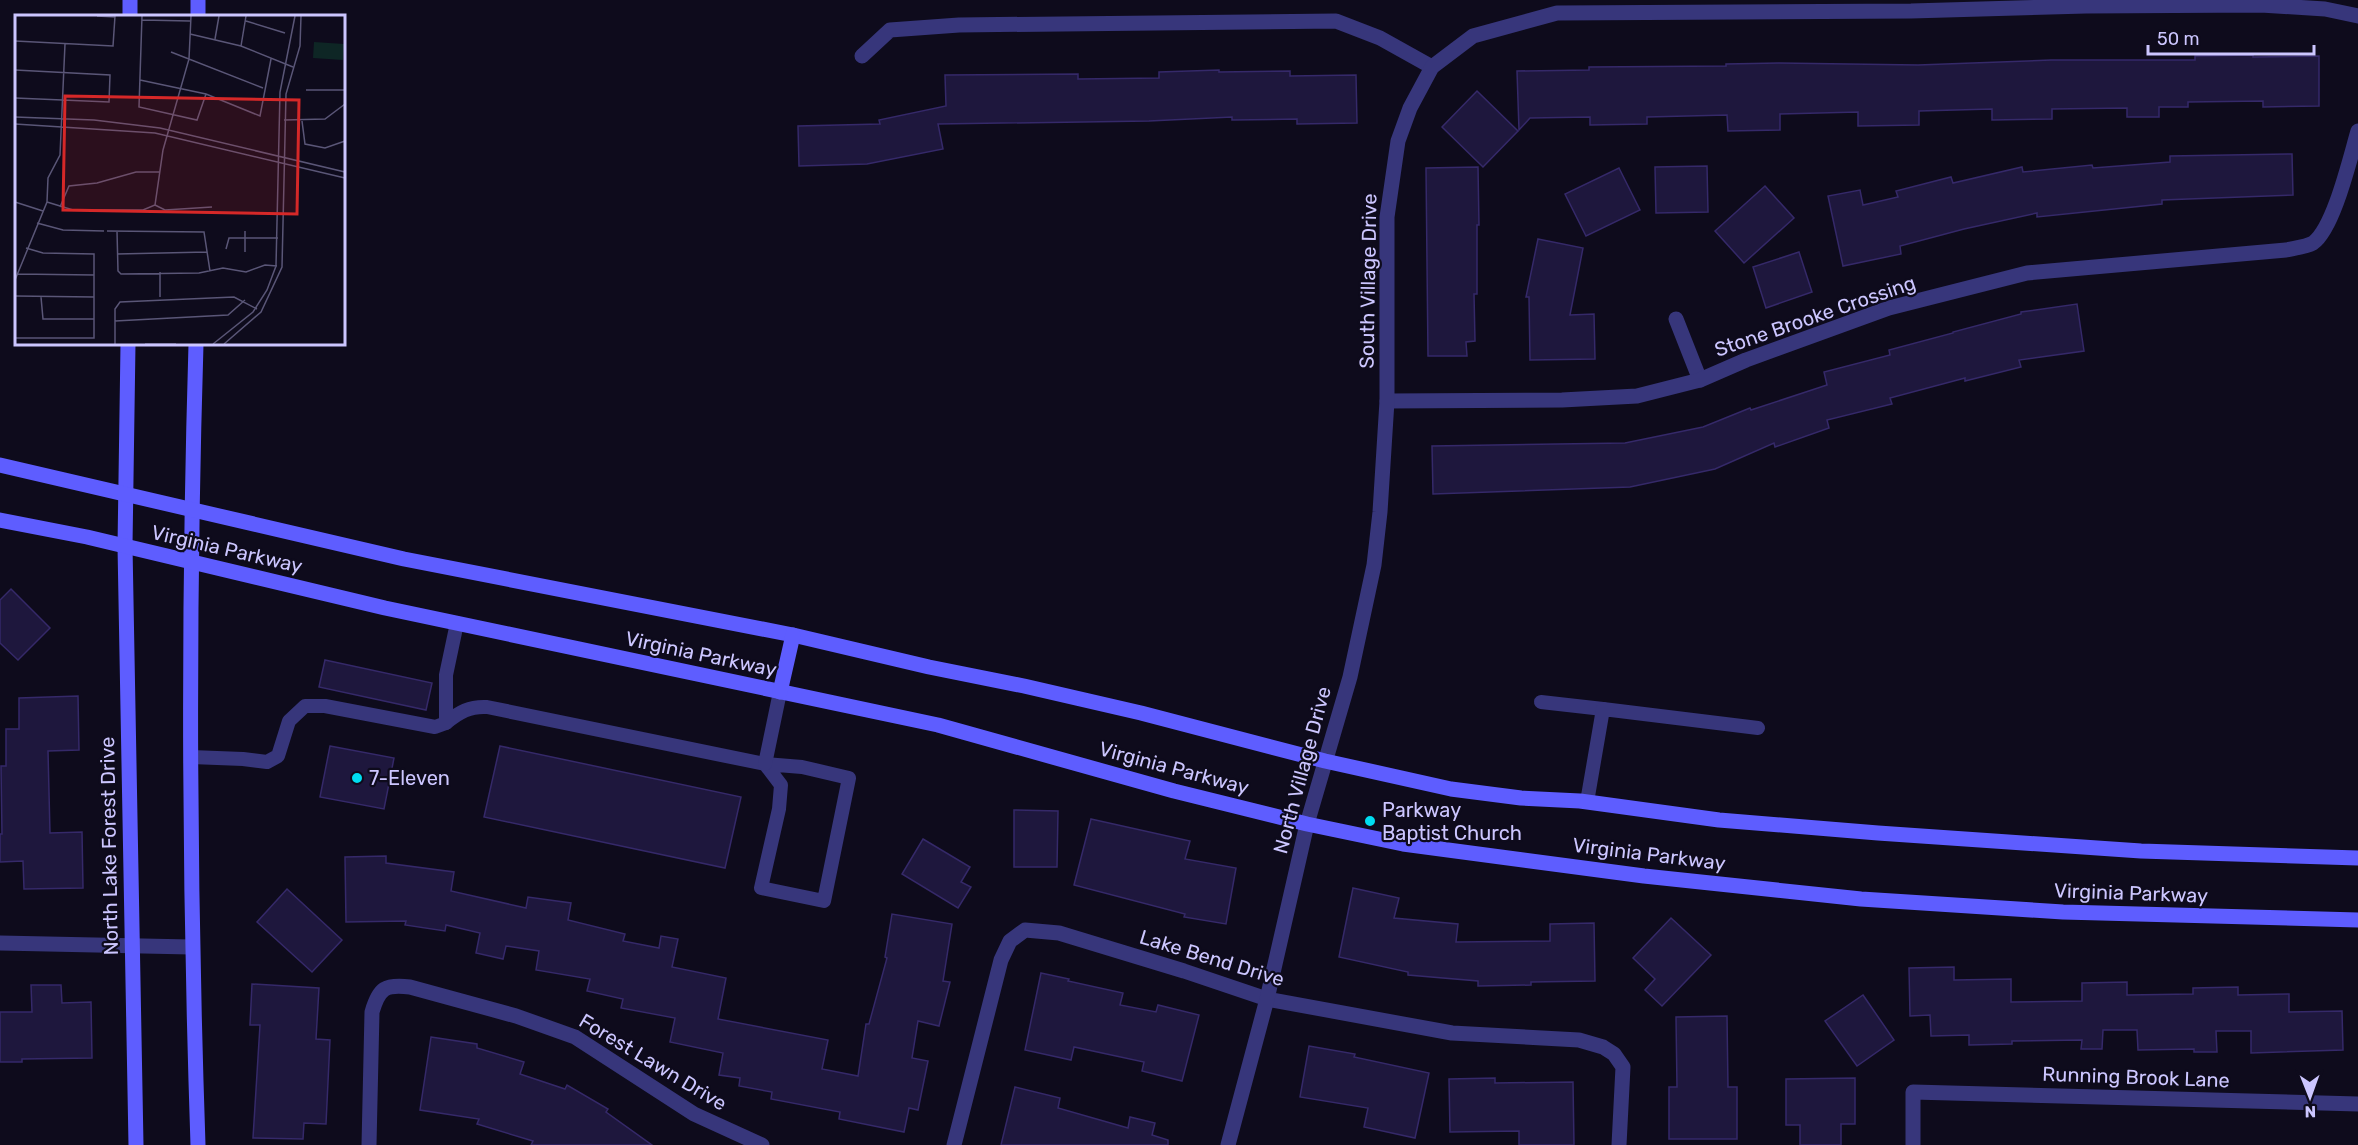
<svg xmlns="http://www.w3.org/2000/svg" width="2358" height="1145" font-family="Rubik,sans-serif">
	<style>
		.building { fill: #1e173d; stroke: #352969; stroke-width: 1.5 }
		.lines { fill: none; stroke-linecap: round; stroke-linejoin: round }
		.lane { stroke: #37367b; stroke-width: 14 }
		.street { stroke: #37367b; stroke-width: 15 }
		.secondary { stroke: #5e5dff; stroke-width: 15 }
		.poi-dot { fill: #00ddf1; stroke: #0e0b1c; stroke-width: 2 }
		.labels { text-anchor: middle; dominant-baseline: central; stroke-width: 4.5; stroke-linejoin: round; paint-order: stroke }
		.street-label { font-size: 20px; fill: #ccc6ff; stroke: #0e0b1c }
		.poi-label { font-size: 20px; fill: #ccc6ff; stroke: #0e0b1c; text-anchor: start }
		.inset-road { fill: none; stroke: #5a5677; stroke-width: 1.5 }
		.view { fill: #d62828; fill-opacity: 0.15; stroke: #d62828; stroke-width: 3 }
		.inset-edge { fill: none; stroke: #ccc6ff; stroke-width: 3 }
	</style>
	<rect width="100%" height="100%" fill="#0e0b1c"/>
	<!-- building -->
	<g class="building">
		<polygon points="2253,55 2253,57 2319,56 2319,106 2263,107 2263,101 2188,102 2188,107 2159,107 2159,117 2127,117 2127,108 2052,109 2052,119 1992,120 1992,109 1919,111 1919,125 1858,126 1858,112 1780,114 1780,130 1728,131 1727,115 1647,117 1647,124 1590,125 1590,117 1530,118 1519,130 1517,71 1589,70 1589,67 1726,66 1726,64 1779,63 1918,65 2051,60 2195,60 2195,56"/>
		<polygon points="1219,70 1219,72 1290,71 1290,76 1356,75 1357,123 1297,124 1297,119 1232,120 1232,117 1149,121 938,124 943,149 867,164 799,166 798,126 880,124 879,120 946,106 945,75 1078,74 1078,79 1159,78 1159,72"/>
		<polygon points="1477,91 1518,131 1483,167 1442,127"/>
		<polygon points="2292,154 2293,195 2162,200 2162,204 2037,217 2037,213 1964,229 1900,246 1901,254 1843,266 1828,196 1860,190 1863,205 1898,197 1896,191 1951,177 1953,183 2022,167 2023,172 2092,165 2093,168 2170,162 2170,156"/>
		<polygon points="1707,166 1708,212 1656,213 1655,167"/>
		<polygon points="1478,167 1479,225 1477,225 1477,294 1474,294 1475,341 1466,342 1467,356 1428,356 1426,168"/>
		<polygon points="1619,168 1640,210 1586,236 1565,194"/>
		<polygon points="1765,186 1794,218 1744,263 1715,231"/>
		<polygon points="1538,239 1583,248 1570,315 1594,314 1595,359 1530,360 1529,297 1526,297"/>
		<polygon points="1799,252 1812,292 1766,308 1753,267"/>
		<polygon points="2077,304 2084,351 2019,360 2021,367 1965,381 1965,378 1890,398 1892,404 1827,420 1829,428 1775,447 1774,443 1715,469 1630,487 1433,494 1432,446 1625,443 1703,427 1750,408 1751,410 1827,385 1824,372 1890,355 1889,350 1953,333 1953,332 2021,314 2021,312"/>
		<polygon points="11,589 50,628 18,660 0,643 0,600"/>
		<polygon points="325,660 432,683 426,710 319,687"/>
		<polygon points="78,696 79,750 48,751 50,833 82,832 83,888 24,889 23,861 0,862 0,834 2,834 1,766 6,766 6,729 19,729 19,698"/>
		<polygon points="330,746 394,758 384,809 320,797"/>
		<polygon points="500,746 741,797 725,868 484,817"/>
		<polygon points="1014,810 1058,811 1057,867 1014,867"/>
		<polygon points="1091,819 1190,841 1185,859 1236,868 1226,924 1184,917 1185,914 1074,885"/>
		<polygon points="923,839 970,867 961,882 971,887 958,908 902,874"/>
		<polygon points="386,856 386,863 454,872 451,891 526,908 528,897 571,903 568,920 625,934 623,941 659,948 661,936 678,939 672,967 726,978 718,1019 828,1040 822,1069 858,1076 866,1024 869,1024 887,958 885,957 892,914 952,924 943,981 950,982 939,1026 918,1021 912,1058 928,1061 918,1110 909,1108 904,1132 839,1119 840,1112 771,1099 772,1092 739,1086 740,1078 719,1075 723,1053 670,1042 675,1018 621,1008 623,999 587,991 590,979 536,970 539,951 506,946 503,959 476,953 480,933 446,925 445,931 405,925 406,921 346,922 345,857"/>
		<polygon points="1353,888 1399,898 1394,918 1458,924 1456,942 1550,941 1550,924 1594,923 1595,981 1531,982 1531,985 1478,986 1478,981 1408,975 1408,972 1339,957"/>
		<polygon points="287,889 342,940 312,972 257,922"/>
		<polygon points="1671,918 1711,955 1662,1006 1645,990 1655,979 1633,958"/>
		<polygon points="1954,967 1954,980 2011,979 2011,1002 2082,1001 2082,983 2127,982 2127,995 2193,994 2193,988 2238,987 2238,995 2289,994 2289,1012 2342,1011 2343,1050 2251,1053 2251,1031 2216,1031 2217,1052 2194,1052 2194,1049 2138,1050 2137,1030 2103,1030 2102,1049 2081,1049 2082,1040 2012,1041 2012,1044 1969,1045 1969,1035 1931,1036 1930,1015 1910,1016 1909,968"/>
		<polygon points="1041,973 1069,979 1068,981 1123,993 1120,1005 1156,1012 1158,1005 1199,1015 1182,1081 1142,1071 1144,1062 1074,1047 1071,1060 1025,1050"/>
		<polygon points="252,984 319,988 316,1039 330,1040 326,1124 304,1123 303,1139 253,1138 260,1025 250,1025"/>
		<polygon points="31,985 61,985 62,1003 91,1002 92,1058 22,1059 22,1062 0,1062 0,1012 32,1012"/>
		<polygon points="1863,995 1894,1040 1857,1066 1825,1021"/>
		<polygon points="1727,1016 1728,1087 1737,1087 1737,1139 1669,1139 1669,1087 1677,1087 1676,1017"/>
		<polygon points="431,1037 477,1044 477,1048 524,1062 520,1074 565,1089 567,1085 608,1109 606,1112 652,1145 531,1145 533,1141 477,1124 479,1119 420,1110"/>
		<polygon points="1309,1046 1355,1054 1354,1057 1429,1073 1415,1138 1364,1127 1368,1108 1300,1097"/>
		<polygon points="1495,1078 1495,1083 1573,1082 1574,1145 1519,1145 1519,1131 1450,1132 1449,1079"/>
		<polygon points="1855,1078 1855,1124 1841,1124 1841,1145 1800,1145 1800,1125 1786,1125 1786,1079"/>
		<polygon points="1015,1087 1060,1098 1058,1108 1128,1128 1130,1117 1155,1123 1152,1135 1168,1140 1168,1145 1001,1145"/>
	</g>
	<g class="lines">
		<!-- lane -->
		<g class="lane">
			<polyline points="1541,702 1603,709"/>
			<path d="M446,723C459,712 470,706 487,707L765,764L802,767L849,778L824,901L761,888L779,809L781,785L765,764"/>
			<polyline points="191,757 243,759 267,762 278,756 289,721 305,706 325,706 435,727 446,723 446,675 457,623"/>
			<polyline points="765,764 780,692"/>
			<polyline points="1587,802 1603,709 1758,728"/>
		</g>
		<!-- street -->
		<g class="street">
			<polyline points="862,56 890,30 959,25 1336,21 1380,38 1432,67"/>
			<polyline points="1676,319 1700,380"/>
			<path d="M1387,401L1562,400L1637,396L1700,380L1746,360L1889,308L2027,273L2286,250C2294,248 2306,247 2313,243C2334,228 2350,158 2358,131"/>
			<polyline points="0,943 191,947"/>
			<path d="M369,1145L372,1012C379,988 385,984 410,987L516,1016L575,1037L694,1114L762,1145"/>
			<polyline points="954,1145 1001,960 1010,941 1025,930 1059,933 1184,971 1267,999 1452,1033 1579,1040 1603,1047 1614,1054 1623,1067 1619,1145"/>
			<polyline points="1228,1145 1267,999 1307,824 1350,677 1374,565 1380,512 1387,401 1387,217 1398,141 1410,108 1432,67 1473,36 1557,13 1911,11 2086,6 2261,5 2325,9 2358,16"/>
			<polyline points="1913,1145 1913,1092 2358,1104"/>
		</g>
		<!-- secondary -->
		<g class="secondary">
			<polyline points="130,16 130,0"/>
			<polyline points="198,16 198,0"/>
			<polyline points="128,344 125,546 136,1145"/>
			<path d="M196,344C188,611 189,878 198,1145"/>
			<polyline points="0,465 404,559 793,635 929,667 1024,686 1141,713 1325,761 1451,789 1521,798 1580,801 1719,820 1878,833 2141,851 2358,858"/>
			<polyline points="0,520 87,537 385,608 938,725 1174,791 1307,824 1403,844 1644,876 1861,899 2063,912 2358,920"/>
			<polyline points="780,692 793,635"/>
		</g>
	</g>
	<!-- markers -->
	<g class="poi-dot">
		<circle cx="357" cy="778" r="6"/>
		<circle cx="1370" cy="821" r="6"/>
	</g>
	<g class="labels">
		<!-- street labels -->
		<g class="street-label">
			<text transform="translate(1368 281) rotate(-89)">South Village Drive</text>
			<text transform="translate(1815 316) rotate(-19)">Stone Brooke Crossing</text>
			<text transform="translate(227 549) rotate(13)">Virginia Parkway</text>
			<text transform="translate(701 654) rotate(12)">Virginia Parkway</text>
			<text transform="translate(1174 768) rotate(15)">Virginia Parkway</text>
			<text transform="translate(1302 770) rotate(-75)">North Village Drive</text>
			<text transform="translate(109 846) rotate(-91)">North Lake Forest Drive</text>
			<text transform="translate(1649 854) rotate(7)">Virginia Parkway</text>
			<text transform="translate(2131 893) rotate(2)">Virginia Parkway</text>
			<text transform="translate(1212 958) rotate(17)">Lake Bend Drive</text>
			<text transform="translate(653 1062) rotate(31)">Forest Lawn Drive</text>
			<text transform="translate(2136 1077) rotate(2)">Running Brook Lane</text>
		</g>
		<!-- poi labels -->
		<g class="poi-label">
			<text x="369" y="778">7-Eleven</text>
			<text x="1382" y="810">Parkway<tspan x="1382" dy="23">Baptist Church</tspan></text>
		</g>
	</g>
	<!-- overview -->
	<g transform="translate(15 15)">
		<rect width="330" height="330" fill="#0e0b1c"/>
		<path d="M299,27L329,29L328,45L298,43Z" fill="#0e2625"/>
		<path class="inset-road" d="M82,1L100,2M127,1L124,92L182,105L191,79M127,5L175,6M231,6L270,18M175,19L226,31L278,52M200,24L204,1M0,26L98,31L100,1M226,31L231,1M156,37L248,73M0,55L95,60L94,87L0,83M125,65L191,79L245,101L256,44M291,75H330M0,102L79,105L145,113L330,157M269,105L310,104L330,89M287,106L290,129L310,133L330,126M0,109L140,118L330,163M0,187L28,196M32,187L58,195H128L140,190L148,135L174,44L176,1M140,190L150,195L197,192M45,192L54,171L82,168L121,157H145M22,208L48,215L89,216M92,216L189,217L195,256M102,216L103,256L106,259L184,258L208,253L231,257L250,250L262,251M230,216V237M211,234L214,223H263M102,239L192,237M145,257V282M2,259L79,260M0,265L32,187L33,163L45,140L50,29M0,281L79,282M26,282L28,304H79M100,306L213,300L230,285M0,323H79V239L28,238L11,233M100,329V294L105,287L219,282L242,294M130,329H161M198,329L238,297L252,275L261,251L265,77L280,1M209,329L246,297L267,252L271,79L285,31L286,1"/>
		<path class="view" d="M50,81L284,85L282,199L48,195Z"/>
		<rect width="330" height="330" class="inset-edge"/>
	</g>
	<!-- north arrow -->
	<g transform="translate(2310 1097) rotate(179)" stroke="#0e0b1c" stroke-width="4.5" paint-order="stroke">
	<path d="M0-4.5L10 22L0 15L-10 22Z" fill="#ccc6ff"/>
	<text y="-9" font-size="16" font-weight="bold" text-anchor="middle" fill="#ccc6ff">N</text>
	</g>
	<!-- scale -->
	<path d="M2148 45v9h166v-9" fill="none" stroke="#ccc6ff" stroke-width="3"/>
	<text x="2157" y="45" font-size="18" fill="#ccc6ff" stroke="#0e0b1c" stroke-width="4.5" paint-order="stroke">50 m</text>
</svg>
